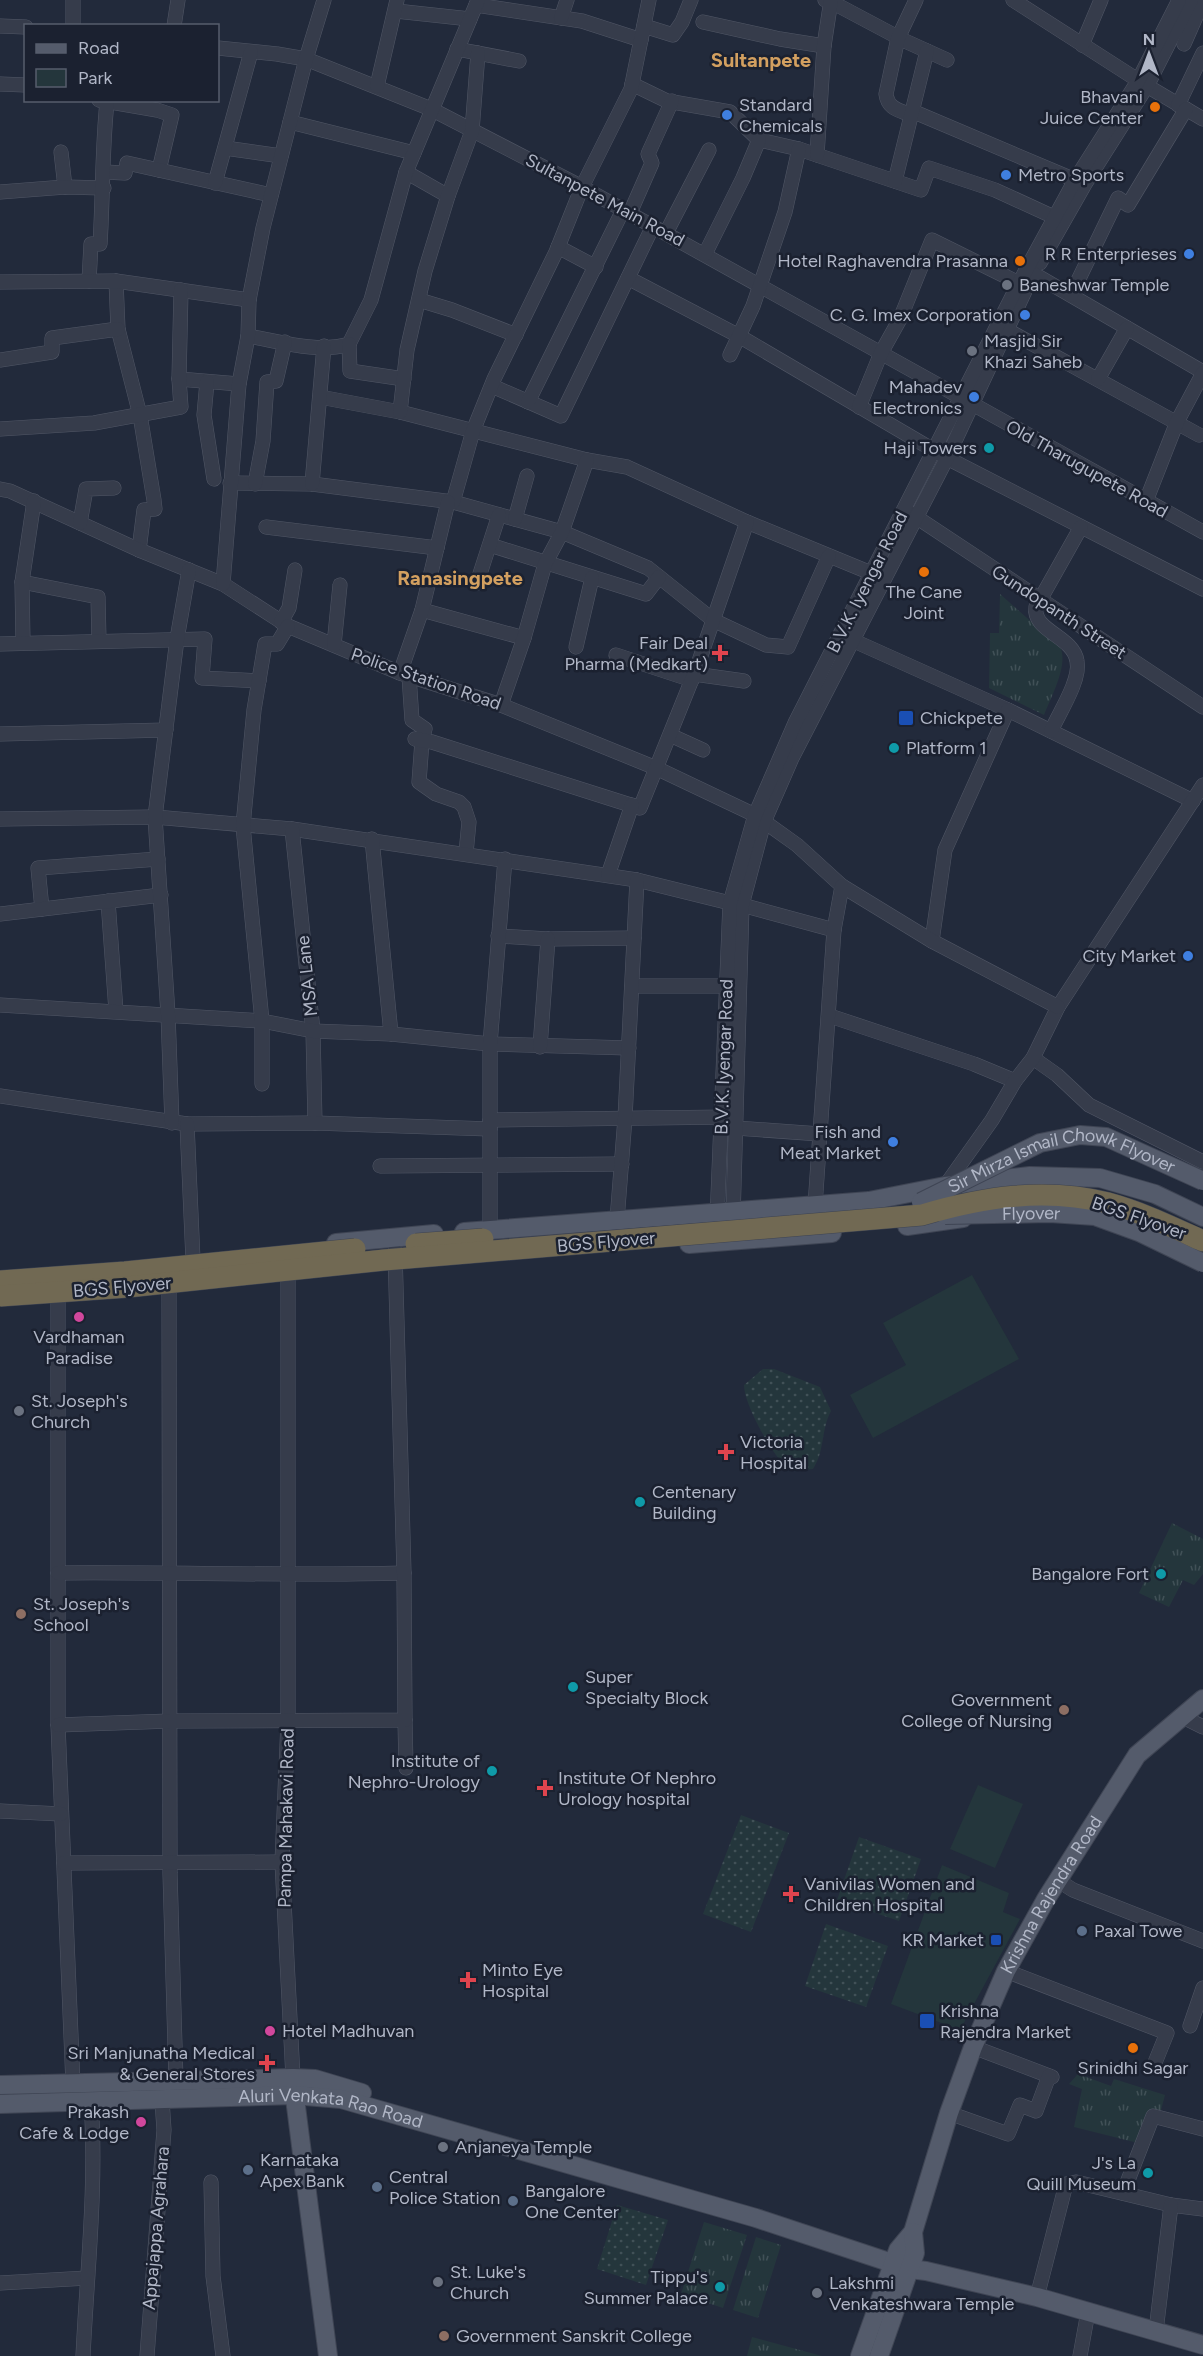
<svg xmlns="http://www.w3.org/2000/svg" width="1203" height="2356" font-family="Figtree,sans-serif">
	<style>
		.grass { fill: url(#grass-tufts) }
		.park { fill: #24363c }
		.garden { fill: url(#garden-dots) }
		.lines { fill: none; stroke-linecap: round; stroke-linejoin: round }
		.minor-casing { stroke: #515766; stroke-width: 15 }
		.major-casing { stroke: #3f4554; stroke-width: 20 }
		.minor { stroke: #363c4b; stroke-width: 14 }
		.major { stroke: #545b6b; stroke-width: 18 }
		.major-bridge-casing { stroke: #3f4554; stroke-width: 20; stroke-linecap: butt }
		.highway-bridge-casing { stroke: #3e4453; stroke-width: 22; stroke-linecap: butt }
		.major-bridge { stroke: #545b6b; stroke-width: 18 }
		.highway-bridge { stroke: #716953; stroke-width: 21 }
		.food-dot { fill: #e8710a; stroke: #1b2130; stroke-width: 2 }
		.shop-dot { fill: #3f7fe0; stroke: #1b2130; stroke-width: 2 }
		.worship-dot { fill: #6b7280; stroke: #1b2130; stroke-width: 2 }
		.culture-dot { fill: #0f9aa8; stroke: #1b2130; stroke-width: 2 }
		.health-dot { fill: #e0444e; stroke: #1b2130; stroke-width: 2 }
		.transit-dot { fill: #1a4fb4; stroke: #1b2130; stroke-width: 2 }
		.hotel-dot { fill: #d1479c; stroke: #1b2130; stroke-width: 2 }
		.education-dot { fill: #8d6e63; stroke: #1b2130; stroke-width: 2 }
		.service-dot { fill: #5c6f8a; stroke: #1b2130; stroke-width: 2 }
		.labels { text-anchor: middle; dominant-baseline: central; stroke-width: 5; stroke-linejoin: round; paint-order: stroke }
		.poi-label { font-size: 18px; fill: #b1b7c7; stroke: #1b2130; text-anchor: start }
		.street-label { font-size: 18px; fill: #b1b7c7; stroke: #1b2130 }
		.neighbourhood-label { font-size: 20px; font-weight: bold; fill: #d3a060; stroke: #1b2130 }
	</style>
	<defs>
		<pattern id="grass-tufts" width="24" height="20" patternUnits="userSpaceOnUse" patternTransform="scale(1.5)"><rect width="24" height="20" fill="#24363c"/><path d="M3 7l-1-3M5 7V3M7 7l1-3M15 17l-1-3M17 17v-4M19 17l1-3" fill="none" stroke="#415157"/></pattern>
		<pattern id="garden-dots" width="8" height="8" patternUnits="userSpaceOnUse" patternTransform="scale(1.5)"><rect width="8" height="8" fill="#24363c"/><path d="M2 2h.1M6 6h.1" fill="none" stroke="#415157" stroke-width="1.8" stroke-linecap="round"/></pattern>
	</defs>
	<rect width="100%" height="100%" fill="#222a3b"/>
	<!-- grass -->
	<g class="grass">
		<path d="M1000,594L1060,647C1069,664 1051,697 1044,715L989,688L990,633H999Z"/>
		<polygon points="1172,1523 1203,1539 1203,1574 1194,1585 1183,1580 1169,1607 1139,1593"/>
		<polygon points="1078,2074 1111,2086 1114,2079 1165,2095 1160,2114 1138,2143 1074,2127 1082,2089 1069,2084"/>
		<polygon points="704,2222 747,2235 723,2308 681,2294"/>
		<polygon points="756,2237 781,2245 758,2318 733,2310"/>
		<polygon points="752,2337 822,2356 747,2356"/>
	</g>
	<!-- park -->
	<g class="park">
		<polygon points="972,1275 1019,1359 873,1438 850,1395 906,1365 883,1323"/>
		<polygon points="978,1785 1023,1804 995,1868 950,1849"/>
		<polygon points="942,1865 1009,1893 1003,1912 1020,1919 960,2030 891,2004"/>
	</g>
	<!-- garden -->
	<g class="garden">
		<path d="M763,1369H774L820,1387L831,1411C821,1429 825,1451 813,1469L790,1471C774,1458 744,1405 744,1385Z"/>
		<polygon points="741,1815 789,1833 751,1932 703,1914"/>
		<polygon points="859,1837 921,1859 899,1921 837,1900"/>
		<polygon points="826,1924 888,1946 866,2007 805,1986"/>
		<polygon points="617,2205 668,2220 646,2285 597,2269"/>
	</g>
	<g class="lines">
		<defs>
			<g id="minor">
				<polyline points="825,0 841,7 905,41 947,60"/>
				<polyline points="1013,0 1147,86 1203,119"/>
				<polyline points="476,5 582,21 641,40"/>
				<polyline points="396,11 470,19"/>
				<polyline points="561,18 567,0"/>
				<polyline points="703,22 780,39 824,46"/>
				<polyline points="0,26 26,27"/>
				<polyline points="73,26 73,0"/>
				<polyline points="174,26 178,0"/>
				<polyline points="644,26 673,35 682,22 691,0"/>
				<polyline points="1184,44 1203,1"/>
				<polyline points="1082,45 1101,0"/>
				<polyline points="218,48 277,54 306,59 431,109 582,187 1203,532"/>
				<polyline points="457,49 519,61"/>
				<polyline points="0,84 26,85"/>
				<polyline points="632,84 667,101 730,112 759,140 799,149 921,190 929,168 995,190 1054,217"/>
				<polyline points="377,86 397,0"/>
				<polyline points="99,100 157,110 172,115 159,170"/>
				<polyline points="1178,105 1203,53"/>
				<polyline points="912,111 1075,180"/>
				<path d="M911,115C899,110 888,109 886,94L898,38L916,0"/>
				<polyline points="290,122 414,153"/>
				<polyline points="225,148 281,156"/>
				<polyline points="61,152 65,187"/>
				<polyline points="817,155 824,46 831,0"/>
				<polyline points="104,172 125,173 127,163 271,195"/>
				<polyline points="406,172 448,196"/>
				<polyline points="895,181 927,51"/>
				<polyline points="215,183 251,52"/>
				<polyline points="0,192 65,187 104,188"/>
				<polyline points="630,213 652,163 648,154 672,101"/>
				<polyline points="666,233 709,150"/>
				<polyline points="558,247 596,267"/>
				<polyline points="705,254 743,178 759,140"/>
				<polyline points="1040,263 1085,184 1147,86 1191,0"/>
				<polyline points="1034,274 1203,372"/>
				<polyline points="628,278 739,336 947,458 1203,589"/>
				<path d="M89,281L91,244H100C103,197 102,149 107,102"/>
				<polyline points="116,281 118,329 140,415 154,500 155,509 144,510 139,550"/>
				<polyline points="0,282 116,281 249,300"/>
				<polyline points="1071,295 1118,198 1128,205 1186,109"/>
				<polyline points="419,300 452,310 516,335"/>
				<polyline points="1007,330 1199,435"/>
				<path d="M248,336C279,341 318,354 349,344L371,300L406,172L478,0"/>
				<polyline points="349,344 350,371 404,379"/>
				<polyline points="730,355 753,306 785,212 799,149"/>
				<polyline points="0,360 52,352 52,338 118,329"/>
				<polyline points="179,379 239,384"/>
				<polyline points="1098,379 1127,328"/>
				<polyline points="207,382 204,415 214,479"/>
				<polyline points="492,386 561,416 653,226"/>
				<polyline points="320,397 400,412 587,460 627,467 747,522 871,573"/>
				<polyline points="528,402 623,210"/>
				<polyline points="859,407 881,353 900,319 932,240 1019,283"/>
				<polyline points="400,412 407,350 425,271 448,196 472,131 478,53"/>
				<polyline points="0,429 94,423 181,407 179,379 181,290"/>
				<polyline points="230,483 312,484 453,502 562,532 648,568 713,620 766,645 788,647 829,556"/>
				<polyline points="255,484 263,441 267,382 276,381 285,342"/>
				<polyline points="312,484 324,346"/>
				<polyline points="0,489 10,491 139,550 223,584 288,626 400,673 501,705 656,768 755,815 797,845 842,886"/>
				<polyline points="1146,501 1177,422 1203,373"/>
				<polyline points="453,502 473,431 494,379 556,252 582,187 631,89 649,0"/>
				<polyline points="910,513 1203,707"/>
				<polyline points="515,519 527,476"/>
				<polyline points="80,523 86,489 114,488"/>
				<polyline points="266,527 437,548"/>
				<polyline points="490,545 646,594 659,577"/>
				<polyline points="22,582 98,597 99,641"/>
				<polyline points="477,583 499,515"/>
				<polyline points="223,584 239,384 248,336 249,300 263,228 306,59 324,0"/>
				<polyline points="422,610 524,638"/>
				<polyline points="281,622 289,608 295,570"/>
				<polyline points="852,640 1008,710 945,850 932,941"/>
				<polyline points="23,643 22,582 34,501"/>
				<polyline points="0,644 205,639 202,678 259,681"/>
				<polyline points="334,645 340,585"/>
				<polyline points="576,647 592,578"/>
				<polyline points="616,655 692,680"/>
				<polyline points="400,673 422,610 448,502"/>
				<polyline points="694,674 744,681"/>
				<polyline points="409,676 412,720 425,729 422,741 419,782 436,794 459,802 464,807 469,822 466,853"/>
				<polyline points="501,705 524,638 545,564 562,532 587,460"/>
				<polyline points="1008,710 1193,801"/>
				<path d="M1051,731C1059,713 1081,680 1077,661C1073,636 1032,631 1036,607L1081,527"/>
				<polyline points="0,734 166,730"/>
				<polyline points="670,735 703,750"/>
				<polyline points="415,739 432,742 640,808 697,667 747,522"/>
				<polyline points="0,819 155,817 292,829 637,880 730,903"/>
				<polyline points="292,829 313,1031 315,1123"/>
				<polyline points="372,839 391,1034"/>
				<polyline points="608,875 632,805"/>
				<polyline points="108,901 116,1011"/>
				<polyline points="742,905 834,930"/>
				<polyline points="42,909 38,868 158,859"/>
				<polyline points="0,914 161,895"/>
				<polyline points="498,936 548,939 634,938"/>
				<polyline points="632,986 726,986"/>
				<polyline points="0,1005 262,1021 313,1031 391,1034 490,1044 629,1048"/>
				<polyline points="830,1016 974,1064 1015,1081"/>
				<polyline points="540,1047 548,939"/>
				<polyline points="1033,1058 1057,1075 1089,1105 1203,1162"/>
				<polyline points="262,1084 262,1021 243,826 254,710 265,644 277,644 288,626"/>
				<polyline points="0,1096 187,1124 315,1123 490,1129"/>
				<polyline points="490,1120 728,1117"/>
				<polyline points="172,1123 168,1014 155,817 177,639 189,570"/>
				<polyline points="187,1124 193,1260"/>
				<polyline points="736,1128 820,1134"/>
				<polyline points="380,1166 622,1164"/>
				<polyline points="945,1186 992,1120 1015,1081 1033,1058 1058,1007 1203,785"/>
				<polyline points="815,1206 834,930 842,886 932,941 1058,1007"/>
				<polyline points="733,1219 742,905 764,822 792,758 947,458 1025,291"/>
				<polyline points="617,1220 625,1118 637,880"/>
				<polyline points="717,1220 730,903 755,815 795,723 1019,283 1075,180 1138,81 1179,0"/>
				<polyline points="490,1230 490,1044 505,859"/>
				<polyline points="288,1277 288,1722 282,1862 293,2078"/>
				<polyline points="169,1289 170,1873 176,2081"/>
				<polyline points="58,1297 58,1725 73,2084"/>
				<path d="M58,1573C173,1572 289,1576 404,1573"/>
				<polyline points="1183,1717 1203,1727"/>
				<polyline points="405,1720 406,1768"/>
				<polyline points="58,1725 170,1721 405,1720 404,1573 395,1251"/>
				<polyline points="0,1811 61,1814"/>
				<polyline points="64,1863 282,1862"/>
				<polyline points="1059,1881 1073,1890 1203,1941"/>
				<polyline points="1006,1971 1167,2033 1154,2065"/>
				<polyline points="1190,2026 1203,1988"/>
				<polyline points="973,2047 1052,2077"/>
				<polyline points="949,2113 1008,2134 1020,2105 1036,2111 1049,2076"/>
				<polyline points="211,2182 213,2276 223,2356"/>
				<polyline points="1123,2193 1153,2116 1203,2129"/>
				<polyline points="0,2283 87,2278"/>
				<polyline points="1037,2297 1066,2184 1076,2182 1171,2205 1203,2209"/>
				<polyline points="1156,2331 1171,2205"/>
				<path d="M83,2356C87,2272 97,2185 91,2101"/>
				<polyline points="147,2356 164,2130 162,2100"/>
				<polyline points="1080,2356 1088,2312"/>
			</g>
			<g id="major">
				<polyline points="907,1226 963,1218"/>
				<polyline points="464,1232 869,1201 945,1186 1030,1176 1100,1178 1155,1194 1203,1217"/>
				<polyline points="336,1243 434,1234"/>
				<polyline points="689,1244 832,1233"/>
				<polyline points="293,2083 328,2356"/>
				<polyline points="0,2085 293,2078 315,2079 362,2093"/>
				<path id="s1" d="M0,2104L294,2095L341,2099L756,2218L910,2269L926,2271L1037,2297L1203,2345"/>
				<path id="s2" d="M860,2356L898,2250L913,2232L949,2113L973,2047L1006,1971L1046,1899L1137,1755L1203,1699"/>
				<polyline points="879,2356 915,2253 913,2232"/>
			</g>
		</defs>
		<!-- minor casing -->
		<use href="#minor" class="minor-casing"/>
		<!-- major casing -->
		<use href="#major" class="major-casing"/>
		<!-- minor -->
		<use href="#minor" class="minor"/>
		<!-- major -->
		<use href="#major" class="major"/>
		<defs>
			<g id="major-bridge">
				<path id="s3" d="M921,1202L1040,1143L1080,1135L1106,1137L1203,1181"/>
				<path id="s4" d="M945,1215L1050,1213L1095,1216L1139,1232L1203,1263"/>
			</g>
			<g id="highway-bridge">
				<polyline points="416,1244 483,1239"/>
				<polyline points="0,1281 125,1272 355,1249"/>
				<path d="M0,1296L128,1287L384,1260L922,1215C983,1197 1045,1187 1108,1203C1141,1212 1172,1227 1203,1241"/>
			</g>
		</defs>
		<!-- major-bridge casing -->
		<use href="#major-bridge" class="major-bridge-casing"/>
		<!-- highway-bridge casing -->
		<use href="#highway-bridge" class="highway-bridge-casing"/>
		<!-- major-bridge -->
		<use href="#major-bridge" class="major-bridge"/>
		<!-- highway-bridge -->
		<use href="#highway-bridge" class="highway-bridge"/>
	</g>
	<!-- markers -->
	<g class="food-dot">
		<circle cx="1155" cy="107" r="6"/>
		<circle cx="1020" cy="261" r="6"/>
		<circle cx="924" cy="572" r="6"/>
		<circle cx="1133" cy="2048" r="6"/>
	</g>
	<g class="shop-dot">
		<circle cx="727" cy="115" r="6"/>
		<circle cx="1006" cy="175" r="6"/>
		<circle cx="1189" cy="254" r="6"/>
		<circle cx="1025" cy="315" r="6"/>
		<circle cx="974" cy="397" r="6"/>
		<circle cx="1188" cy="956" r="6"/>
		<circle cx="893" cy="1142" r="6"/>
	</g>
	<g class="worship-dot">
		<circle cx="1007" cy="285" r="6"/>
		<circle cx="972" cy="351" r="6"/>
		<circle cx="19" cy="1411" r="6"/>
		<circle cx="443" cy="2147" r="6"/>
		<circle cx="438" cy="2282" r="6"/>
		<circle cx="817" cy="2293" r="6"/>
	</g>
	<g class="culture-dot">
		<circle cx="989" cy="448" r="6"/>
		<circle cx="894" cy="748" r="6"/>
		<circle cx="640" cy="1502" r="6"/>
		<circle cx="1161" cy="1574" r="6"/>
		<circle cx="573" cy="1687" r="6"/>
		<circle cx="492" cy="1771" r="6"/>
		<circle cx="1148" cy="2173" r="6"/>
		<circle cx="720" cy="2287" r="6"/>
	</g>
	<g class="health-dot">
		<path d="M717 644h6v6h6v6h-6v6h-6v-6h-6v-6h6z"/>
		<path d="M723 1443h6v6h6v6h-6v6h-6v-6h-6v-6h6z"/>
		<path d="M542 1779h6v6h6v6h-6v6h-6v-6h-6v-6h6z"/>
		<path d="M788 1885h6v6h6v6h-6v6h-6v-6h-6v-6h6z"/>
		<path d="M465 1971h6v6h6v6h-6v6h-6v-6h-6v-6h6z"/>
		<path d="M264 2054h6v6h6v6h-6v6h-6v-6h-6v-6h6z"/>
	</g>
	<g class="transit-dot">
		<rect x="898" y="710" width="16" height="16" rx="3"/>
		<rect x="990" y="1934" width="12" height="12" rx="3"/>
		<rect x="919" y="2013" width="16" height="16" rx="3"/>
	</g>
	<g class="hotel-dot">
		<circle cx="79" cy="1317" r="6"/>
		<circle cx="270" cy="2031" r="6"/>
		<circle cx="141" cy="2122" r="6"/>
	</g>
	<g class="education-dot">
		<circle cx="21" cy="1614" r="6"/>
		<circle cx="1064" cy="1710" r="6"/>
		<circle cx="444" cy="2336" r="6"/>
	</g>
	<g class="service-dot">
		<circle cx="1082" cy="1931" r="6"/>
		<circle cx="248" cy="2170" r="6"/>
		<circle cx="377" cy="2187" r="6"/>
		<circle cx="513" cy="2201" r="6"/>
	</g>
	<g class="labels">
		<!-- poi labels -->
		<g class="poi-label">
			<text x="1143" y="97" text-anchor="end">Bhavani<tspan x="1143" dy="21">Juice Center</tspan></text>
			<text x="739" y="105">Standard<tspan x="739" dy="21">Chemicals</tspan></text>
			<text x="1018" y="175">Metro Sports</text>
			<text x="1177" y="254" text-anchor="end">R R Enterprieses</text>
			<text x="1008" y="261" text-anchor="end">Hotel Raghavendra Prasanna</text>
			<text x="1019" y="285">Baneshwar Temple</text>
			<text x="1013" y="315" text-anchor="end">C. G. Imex Corporation</text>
			<text x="984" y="341">Masjid Sir<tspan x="984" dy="21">Khazi Saheb</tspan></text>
			<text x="962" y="387" text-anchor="end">Mahadev<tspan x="962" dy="21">Electronics</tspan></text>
			<text x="977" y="448" text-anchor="end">Haji Towers</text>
			<text x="924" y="592" text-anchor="middle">The Cane<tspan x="924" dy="21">Joint</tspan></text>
			<text x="708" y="643" text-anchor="end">Fair Deal<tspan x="708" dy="21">Pharma (Medkart)</tspan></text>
			<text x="920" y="718">Chickpete</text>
			<text x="906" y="748">Platform 1</text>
			<text x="1176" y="956" text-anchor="end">City Market</text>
			<text x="881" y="1132" text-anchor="end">Fish and<tspan x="881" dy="21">Meat Market</tspan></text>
			<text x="79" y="1337" text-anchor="middle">Vardhaman<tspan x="79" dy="21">Paradise</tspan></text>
			<text x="31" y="1401">St. Joseph's<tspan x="31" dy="21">Church</tspan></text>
			<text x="740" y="1442">Victoria<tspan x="740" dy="21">Hospital</tspan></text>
			<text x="652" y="1492">Centenary<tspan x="652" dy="21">Building</tspan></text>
			<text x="1149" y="1574" text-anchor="end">Bangalore Fort</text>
			<text x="33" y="1604">St. Joseph's<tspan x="33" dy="21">School</tspan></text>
			<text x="585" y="1677">Super<tspan x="585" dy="21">Specialty Block</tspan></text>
			<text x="1052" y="1700" text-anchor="end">Government<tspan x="1052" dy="21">College of Nursing</tspan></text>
			<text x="480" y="1761" text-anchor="end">Institute of<tspan x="480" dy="21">Nephro-Urology</tspan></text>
			<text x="558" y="1778">Institute Of Nephro<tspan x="558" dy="21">Urology hospital</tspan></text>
			<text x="804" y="1884">Vanivilas Women and<tspan x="804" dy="21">Children Hospital</tspan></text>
			<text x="1094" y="1931">Paxal Towe</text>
			<text x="984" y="1940" text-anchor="end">KR Market</text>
			<text x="482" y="1970">Minto Eye<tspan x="482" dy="21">Hospital</tspan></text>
			<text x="940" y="2011">Krishna<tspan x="940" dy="21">Rajendra Market</tspan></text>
			<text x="282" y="2031">Hotel Madhuvan</text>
			<text x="255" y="2053" text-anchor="end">Sri Manjunatha Medical<tspan x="255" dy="21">&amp; General Stores</tspan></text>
			<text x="1133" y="2068" text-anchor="middle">Srinidhi Sagar</text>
			<text x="129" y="2112" text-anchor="end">Prakash<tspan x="129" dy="21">Cafe &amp; Lodge</tspan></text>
			<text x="455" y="2147">Anjaneya Temple</text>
			<text x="260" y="2160">Karnataka<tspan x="260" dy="21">Apex Bank</tspan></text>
			<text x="1136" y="2163" text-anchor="end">J's La<tspan x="1136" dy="21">Quill Museum</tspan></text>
			<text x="389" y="2177">Central<tspan x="389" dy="21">Police Station</tspan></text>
			<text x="525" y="2191">Bangalore<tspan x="525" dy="21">One Center</tspan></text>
			<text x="450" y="2272">St. Luke's<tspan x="450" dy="21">Church</tspan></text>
			<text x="708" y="2277" text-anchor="end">Tippu's<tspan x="708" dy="21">Summer Palace</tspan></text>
			<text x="829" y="2283">Lakshmi<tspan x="829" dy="21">Venkateshwara Temple</tspan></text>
			<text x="456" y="2336">Government Sanskrit College</text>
		</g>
		<!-- street labels -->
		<g class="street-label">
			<text transform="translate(605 200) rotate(28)">Sultanpete Main Road</text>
			<text transform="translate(1087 469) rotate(29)">Old Tharugupete Road</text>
			<text transform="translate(867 582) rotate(-63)">B.V.K. Iyengar Road</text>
			<text transform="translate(1059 612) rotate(33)">Gundopanth Street</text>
			<text transform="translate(426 679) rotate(19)">Police Station Road</text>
			<text transform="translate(307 976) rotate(-96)">MSA Lane</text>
			<text transform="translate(724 1057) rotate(-88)">B.V.K. Iyengar Road</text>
			<text stroke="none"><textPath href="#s3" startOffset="153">Sir Mirza Ismail Chowk Flyover</textPath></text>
			<text stroke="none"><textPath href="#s4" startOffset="86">Flyover</textPath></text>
			<text transform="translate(1139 1218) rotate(19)">BGS Flyover</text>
			<text transform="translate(606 1242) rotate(-5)">BGS Flyover</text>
			<text transform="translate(122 1287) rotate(-5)">BGS Flyover</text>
			<text transform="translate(286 1818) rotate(-89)">Pampa Mahakavi Road</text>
			<text stroke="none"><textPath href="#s2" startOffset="502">Krishna Rajendra Road</textPath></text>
			<text stroke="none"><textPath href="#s1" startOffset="332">Aluri Venkata Rao Road</textPath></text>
			<text transform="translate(156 2228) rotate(-85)">Appajappa Agrahara</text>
		</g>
		<!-- neighbourhood labels -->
		<g class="neighbourhood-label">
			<text x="761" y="60">Sultanpete</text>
			<text x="460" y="578">Ranasingpete</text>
		</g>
	</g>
	<!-- legend -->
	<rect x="24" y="24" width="195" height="78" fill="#1b2130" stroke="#575d6c" stroke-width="1.5"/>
	<rect x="36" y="44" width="30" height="9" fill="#545b6b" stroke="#575d6c" stroke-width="1.5"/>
	<text x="78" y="54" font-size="18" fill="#b1b7c7">Road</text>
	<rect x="36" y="69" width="30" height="18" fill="#24363c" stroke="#575d6c" stroke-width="1.5"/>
	<text x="78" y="84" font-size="18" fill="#b1b7c7">Park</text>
	<!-- north arrow -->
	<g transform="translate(1149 54)" stroke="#1b2130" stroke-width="4.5" paint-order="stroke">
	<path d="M0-4.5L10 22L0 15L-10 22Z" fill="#b1b7c7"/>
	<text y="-9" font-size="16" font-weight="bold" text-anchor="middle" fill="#b1b7c7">N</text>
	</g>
</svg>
